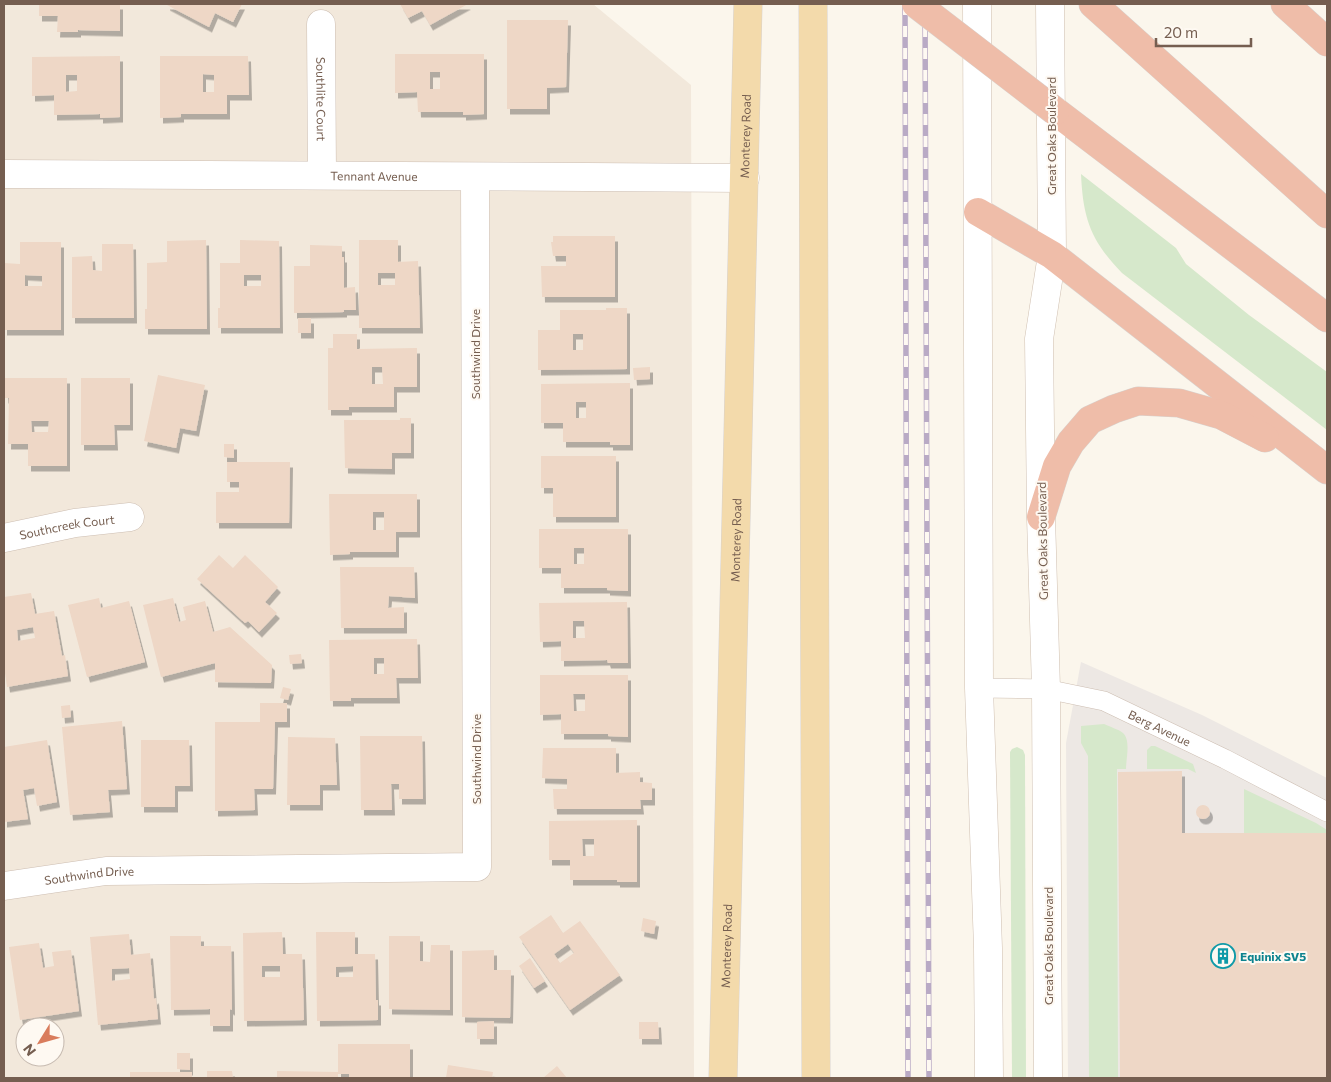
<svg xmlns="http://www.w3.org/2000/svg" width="1331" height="1082" font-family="Commissioner,sans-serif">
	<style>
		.residential { fill: #f2e8db; fill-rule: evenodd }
		.industrial { fill: #ede8e4 }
		.green { fill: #d6e8cb }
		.building { fill: #eed7c6; fill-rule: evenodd; filter: url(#shadow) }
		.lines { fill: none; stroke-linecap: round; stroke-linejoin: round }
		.service-casing { stroke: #cdbeb2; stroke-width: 20 }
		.minor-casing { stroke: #cdbeb2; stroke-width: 29 }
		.secondary-casing { stroke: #cfbfb0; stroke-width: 29 }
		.primary-casing { stroke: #d8d2ce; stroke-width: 29 }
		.motorway-casing { stroke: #d8d2ce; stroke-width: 29 }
		.service { stroke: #fff; stroke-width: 19 }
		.minor { stroke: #fff; stroke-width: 28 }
		.secondary { stroke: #fff; stroke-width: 28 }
		.primary { stroke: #f3daab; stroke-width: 28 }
		.motorway { stroke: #efbda9; stroke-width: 28 }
		.rail-casing { stroke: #b9aac5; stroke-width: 5.5 }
		.rail { stroke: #fef9f2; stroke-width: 4; stroke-dasharray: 11; stroke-linecap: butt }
		.motorway-bridge-casing { stroke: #d8d2ce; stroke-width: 29; stroke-linecap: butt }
		.motorway-bridge { stroke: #efbda9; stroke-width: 28 }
		.labels { text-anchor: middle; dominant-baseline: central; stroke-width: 4; stroke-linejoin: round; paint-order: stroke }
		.street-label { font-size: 12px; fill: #755e50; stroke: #fef9f2 }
		.culture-label { font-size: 12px; font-weight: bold; fill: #0d838f; stroke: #fef9f2; text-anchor: start }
	</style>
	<defs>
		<filter id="shadow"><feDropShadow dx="3" dy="5.5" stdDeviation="0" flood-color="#0004"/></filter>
	</defs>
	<rect width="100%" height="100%" fill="#fbf6ec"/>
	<!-- residential -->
	<path class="residential" d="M4,4H593L691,85L694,1078H4ZM25,1027H55V1057H25Z"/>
	<!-- industrial -->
	<polygon class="industrial" points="1081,662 1202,715 1327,778 1327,1078 1068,1078 1066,743"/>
	<!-- green -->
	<g class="green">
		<path d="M1081,174L1176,248L1186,264L1249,315L1327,372V430L1122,273C1091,241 1083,219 1081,174Z"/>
		<path d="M1104,724C1110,727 1118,729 1123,733C1131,740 1126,759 1126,769H1117L1118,1078H1089L1088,756L1081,743V726Z"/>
		<polygon points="1151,746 1155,746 1193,764 1196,773 1188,769 1147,769 1147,750"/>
		<polygon points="1017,747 1023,750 1025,755 1026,1078 1012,1078 1010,752 1012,749"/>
		<polygon points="1244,789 1316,823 1327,830 1327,833 1244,833"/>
	</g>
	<!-- building -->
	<g class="building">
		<polygon points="39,4 120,4 120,31 78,30 78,32 57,32 58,16 39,16"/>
		<polygon points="167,4 242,4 233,22 215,13 209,27 167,5"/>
		<polygon points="400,4 468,4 430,25 422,11 408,18"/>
		<polygon points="507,20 568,20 566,87 547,88 547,109 507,109"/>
		<path d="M395,54H484V114L463,115V112H418L417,92L395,93ZM430,72H440V89H430Z"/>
		<path d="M120,56V117L100,118V114L54,115V95L32,96V57ZM66,75H77V91L66,92Z"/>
		<path d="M160,56H248L249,95H227V114H181V117L160,118ZM203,74L214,75V92H203Z"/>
		<polygon points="553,236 615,236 615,297 542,297 541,266 566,266 566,256 553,256 551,242 553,242"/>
		<polygon points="206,240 207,329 145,329 145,309 147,309 147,263 167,262 167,241"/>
		<path d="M240,240L279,241L280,328H218V308H220V263H240ZM244,275H261V286H244Z"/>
		<path d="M359,240H398V262L418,261L420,328H359ZM378,273H395V285H378Z"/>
		<path d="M20,242H61V330H4V263L20,264ZM25,275L42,276V286H25Z"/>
		<polygon points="102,244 133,244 134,318 72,318 72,257 92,256 93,270 102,271"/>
		<polygon points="310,245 342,246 342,257 344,257 344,288 355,287 356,310 344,310 344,312 294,313 294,266 310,266"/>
		<path d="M606,308H627V369L538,370V330H560V310H606ZM573,334H583V350H573Z"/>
		<rect x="298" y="318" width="13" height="15"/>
		<path d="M333,334H357V349L417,348V387H394V407H349V410H328V348H333ZM372,367H382L383,384H372Z"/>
		<polygon points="650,367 650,379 634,380 633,368"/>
		<polygon points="158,375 205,385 196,431 180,428 176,448 144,441"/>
		<path d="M5,378H67V466H28V444H8L9,398H5ZM31,421H49L48,432H32Z"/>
		<polygon points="81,378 130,378 130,425 114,425 115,445 81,445"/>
		<path d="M630,383V445H610V442H563V423H541V384ZM576,402H586V418H576Z"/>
		<polygon points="400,418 411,418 411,453 392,453 392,469 345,468 344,420 400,420"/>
		<polygon points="224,444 234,444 234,458 224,457"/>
		<polygon points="541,456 616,456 616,517 553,517 553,488 541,488"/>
		<polygon points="227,462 290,462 289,523 216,523 216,492 239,492 239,482 227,482"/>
		<path d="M329,494H417V532H396V552H350V554L330,555ZM373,512H384V530H373Z"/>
		<path d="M539,529H628V591L607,590V588H561V568H539ZM574,548H584V564H574Z"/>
		<polygon points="219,555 233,568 245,555 278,587 265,602 277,613 259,632 248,621 245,623 197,579"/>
		<polygon points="340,567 414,567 415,598 389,596 388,608 404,607 404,628 341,628"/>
		<path d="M31,593L35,614L54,611L62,656L65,655L68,676L7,687L4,666V597ZM33,627L35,638L18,641L17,630Z"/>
		<polygon points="99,598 101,608 129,601 145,662 87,677 68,605"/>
		<polygon points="173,598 179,622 186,620 183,607 205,601 213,632 230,627 272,665 271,683 215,682 215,663 161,677 143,605"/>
		<path d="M627,602L628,663H608L607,660L561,661V641L540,642L539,603ZM573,621H584L585,638H573Z"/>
		<path d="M417,639L418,678H396L397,698H351V701H330L329,640ZM374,658H384V674H374Z"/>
		<polygon points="301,654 302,663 290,664 289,655"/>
		<path d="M540,675H628V737L608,736V734H561V714L540,715ZM573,694H585V711H574Z"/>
		<polygon points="283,687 291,689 288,700 280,698"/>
		<polygon points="260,703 287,703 287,722 275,722 273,789 254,789 255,810 215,811 215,722 260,722"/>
		<polygon points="70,705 71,717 62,718 61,706"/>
		<polygon points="122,721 127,789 108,790 110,812 70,815 62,727"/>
		<polygon points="360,736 422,736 423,799 399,799 399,784 391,784 392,810 361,810"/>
		<polygon points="288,737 335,738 337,785 320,785 320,805 287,805"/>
		<polygon points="47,740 57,802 37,806 34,788 23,790 28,819 4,822 4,747"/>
		<polygon points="141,740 189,740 190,786 175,786 175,807 141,807"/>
		<polygon points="543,748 616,748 616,773 640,772 640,782 652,783 652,800 640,800 641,809 554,809 553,789 567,789 567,779 542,778"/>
		<polygon points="1182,771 1182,833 1327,833 1327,1078 1120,1078 1118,772"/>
		<circle cx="1203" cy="812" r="7"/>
		<path d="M637,820V882H617V880H570V860H549V821ZM582,839H594V856H583Z"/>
		<path d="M551,915L563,933L580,921L620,975L570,1010L519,937ZM568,944L574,953L560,963L554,954Z"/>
		<polygon points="643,918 656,921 654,934 641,931"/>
		<path d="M282,932L283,954H302L304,1020L244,1021L243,933ZM262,966H280V977H262Z"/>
		<path d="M316,932H355V954H375L376,1000H378V1020L317,1021ZM353,966V977H336V967Z"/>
		<path d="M129,934L131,955L150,953L154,999L156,998L158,1019L98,1025L90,937ZM129,968L130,979L112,981V969Z"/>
		<polygon points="170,936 201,936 201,946 231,946 232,1010 230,1009 230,1026 210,1026 210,1009 171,1010"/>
		<polygon points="389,936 420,936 420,961 430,962 431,945 450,945 450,1010 389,1009"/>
		<polygon points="39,943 43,968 54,966 52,952 71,950 79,1011 20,1020 9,947"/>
		<polygon points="494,950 494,970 511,970 510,1018 462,1017 462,951"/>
		<polygon points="530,958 545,981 534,988 519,966"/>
		<polygon points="494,1021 494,1039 477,1039 477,1022"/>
		<polygon points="639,1022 658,1022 659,1039 639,1039"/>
		<polygon points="338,1044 410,1044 410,1078 349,1078 349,1074 338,1074 338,1078 277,1078 277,1071 338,1072"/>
		<polygon points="177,1053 190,1053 190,1070 177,1069"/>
		<polygon points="448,1065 493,1072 492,1078 446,1078"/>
		<polygon points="557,1066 567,1078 543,1078"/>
		<polygon points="207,1071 232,1071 233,1078 207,1078"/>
		<rect x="130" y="1072" width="62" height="6"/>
	</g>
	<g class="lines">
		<defs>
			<g id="service">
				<path id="s1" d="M979,688L1046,689L1104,701L1225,759L1327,812"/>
			</g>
			<g id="minor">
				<path id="s2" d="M321,24L322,174"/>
				<path id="s3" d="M4,174C251,174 498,177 745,178"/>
				<path id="s4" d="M4,538L75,523L130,517"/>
				<path id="s5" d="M4,886L106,871L477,867L475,177"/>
			</g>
			<g id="secondary">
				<polyline points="977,4 979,688 988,948 989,1078"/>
				<polyline points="1048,1078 1046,689 1041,517 1039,339 1052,255 1050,4"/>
			</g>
			<g id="primary">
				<polyline points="813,4 816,1078"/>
				<path id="s6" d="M723,1078L748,4"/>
			</g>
			<g id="motorway">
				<polyline points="1093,4 1327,214"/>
				<polyline points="1285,4 1327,42"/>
				<polyline points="1055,111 1327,318"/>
				<polyline points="978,212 1052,255 1327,470"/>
				<polyline points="1041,517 1057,466 1071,442 1090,420 1114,409 1138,401 1179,403 1221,415 1265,438"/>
			</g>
		</defs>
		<!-- service casing -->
		<use href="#service" class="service-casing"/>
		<!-- minor casing -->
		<use href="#minor" class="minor-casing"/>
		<!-- secondary casing -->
		<use href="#secondary" class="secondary-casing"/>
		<!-- primary casing -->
		<use href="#primary" class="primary-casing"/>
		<!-- motorway casing -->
		<use href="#motorway" class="motorway-casing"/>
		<!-- service -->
		<use href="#service" class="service"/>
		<!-- minor -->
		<use href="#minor" class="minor"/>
		<!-- secondary -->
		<use href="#secondary" class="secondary"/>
		<!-- primary -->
		<use href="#primary" class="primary"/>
		<!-- motorway -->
		<use href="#motorway" class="motorway"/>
		<defs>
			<g id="rail">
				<polyline points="905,4 908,1078"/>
				<polyline points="925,4 929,1078"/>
			</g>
		</defs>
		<!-- rail casing -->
		<use href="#rail" class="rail-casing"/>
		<!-- rail -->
		<use href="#rail" class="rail"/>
		<defs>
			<polyline id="motorway-bridge" points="916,4 1055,111"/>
		</defs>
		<!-- motorway-bridge casing -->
		<use href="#motorway-bridge" class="motorway-bridge-casing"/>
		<!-- motorway-bridge -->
		<use href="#motorway-bridge" class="motorway-bridge"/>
	</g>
	<!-- icons -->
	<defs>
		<symbol id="building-ring" viewBox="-11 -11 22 22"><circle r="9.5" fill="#fef9f2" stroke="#0f9aa8" stroke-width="1.5"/><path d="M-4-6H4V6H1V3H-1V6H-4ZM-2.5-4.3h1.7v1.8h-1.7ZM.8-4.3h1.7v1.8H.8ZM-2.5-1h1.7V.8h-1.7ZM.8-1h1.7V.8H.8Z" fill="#0f9aa8"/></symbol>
	</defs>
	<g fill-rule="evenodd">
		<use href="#building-ring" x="1209" y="942" width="28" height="28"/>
	</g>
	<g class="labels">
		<!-- street labels -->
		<g class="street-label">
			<text stroke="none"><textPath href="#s2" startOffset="75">Southlite Court</textPath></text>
			<text stroke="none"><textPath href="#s6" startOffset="942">Monterey Road</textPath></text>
			<text transform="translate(1051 136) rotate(-90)">Great Oaks Boulevard</text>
			<text stroke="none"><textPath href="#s3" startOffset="370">Tennant Avenue</textPath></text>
			<text transform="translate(475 354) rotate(-90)">Southwind Drive</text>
			<text stroke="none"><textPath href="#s4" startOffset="64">Southcreek Court</textPath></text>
			<text stroke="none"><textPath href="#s6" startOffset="538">Monterey Road</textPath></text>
			<text transform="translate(1042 541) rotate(-91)">Great Oaks Boulevard</text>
			<text stroke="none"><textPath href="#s1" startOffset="188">Berg Avenue</textPath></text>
			<text transform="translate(476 759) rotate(-90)">Southwind Drive</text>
			<text stroke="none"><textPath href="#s5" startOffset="86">Southwind Drive</textPath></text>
			<text stroke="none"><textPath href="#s6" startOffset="132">Monterey Road</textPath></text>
			<text transform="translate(1048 946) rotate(-90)">Great Oaks Boulevard</text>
		</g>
		<!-- culture labels -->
		<g class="culture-label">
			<text x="1240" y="956">Equinix SV5</text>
		</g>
	</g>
	<!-- border -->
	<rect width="1331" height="1082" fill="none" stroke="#755e50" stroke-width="10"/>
	<!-- north arrow -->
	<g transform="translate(40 1042) rotate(233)"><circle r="24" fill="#fef9f2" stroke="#c7bbb1"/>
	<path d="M0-4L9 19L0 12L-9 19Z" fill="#d97c5c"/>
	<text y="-8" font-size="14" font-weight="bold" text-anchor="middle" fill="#755e50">N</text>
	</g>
	<!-- scale -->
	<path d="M1156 38v8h95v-8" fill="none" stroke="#755e50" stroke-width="2.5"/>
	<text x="1164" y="38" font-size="15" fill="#755e50" stroke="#fef9f2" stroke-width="4" paint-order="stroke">20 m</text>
</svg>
